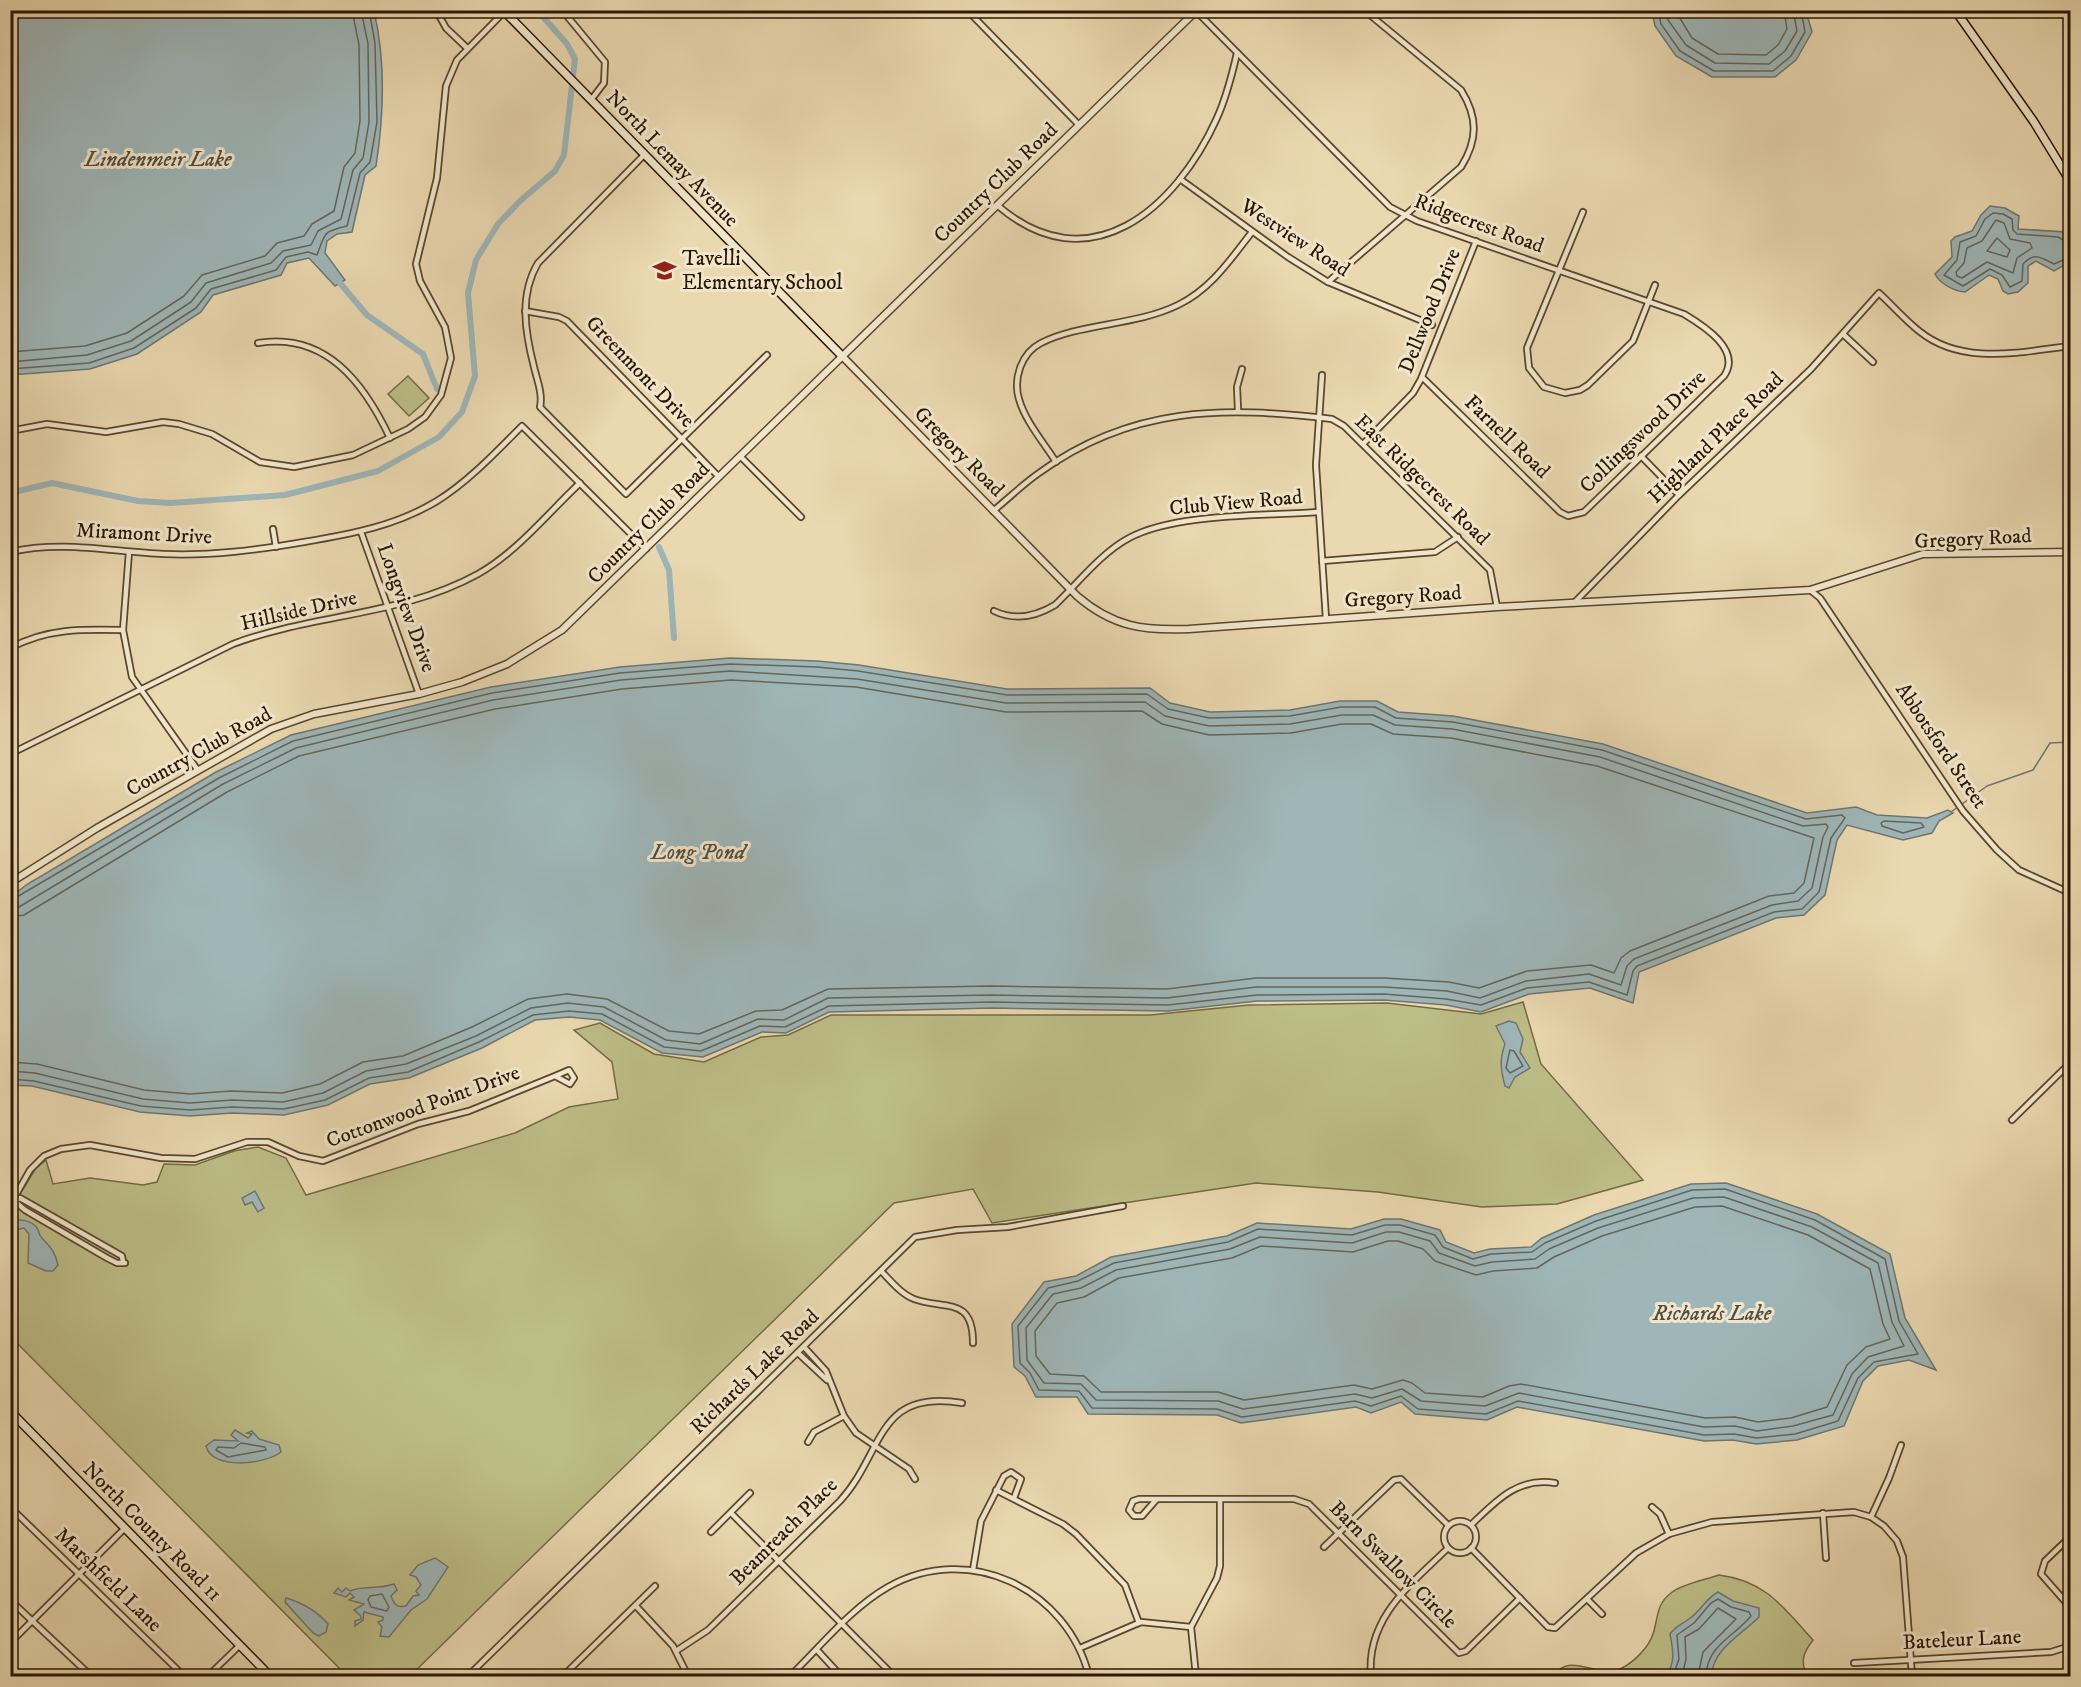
<svg xmlns="http://www.w3.org/2000/svg" width="2081" height="1687" font-family="'IM FELL DW Pica',serif">
	<style>
		.green { fill: #bdbd87; stroke: #746a44; stroke-width: 1.5 }
		.water { fill: #9eb6b8; stroke: #70766e; stroke-width: 1.5 }
		.lines { fill: none; stroke-linecap: round; stroke-linejoin: round }
		.shore { stroke: #64665c; stroke-width: 1.5 }
		.stream { stroke: #70766e; stroke-width: 1.5 }
		.canal { stroke: #9eb6b8; stroke-width: 6 }
		.minor-casing { stroke: #5a462c; stroke-width: 8 }
		.tertiary-casing { stroke: #5a462c; stroke-width: 9 }
		.secondary-casing { stroke: #2a1600; stroke-width: 10 }
		.minor { stroke: #f1e6cc; stroke-width: 4.5 }
		.tertiary { stroke: #f1e6cc; stroke-width: 6 }
		.secondary { stroke: #f1e6cc; stroke-width: 7 }
		.labels { text-anchor: middle; dominant-baseline: central; stroke-width: 6; stroke-linejoin: round; paint-order: stroke }
		.street-label { font-size: 21px; fill: #2a1600; stroke: #f1e6cc }
		.poi-label { font-size: 21px; fill: #2a1600; stroke: #f1e6cc; text-anchor: start }
		.water-label { font-size: 22px; font-style: italic; fill: #534e40; stroke: #f1e6cc }
	</style>
	<rect width="100%" height="100%" fill="#ead8b0"/>
	<filter id="stains"><feTurbulence type="fractalNoise" baseFrequency=".00333" numOctaves="4"/><feColorMatrix values="0 0 0 0 .2 0 0 0 0 .09 0 0 0 0 .02 0 0 0 .5 -.17"/></filter>
	<radialGradient id="worn" r=".72"><stop offset=".6" stop-color="#630" stop-opacity="0"/><stop offset="1" stop-color="#630" stop-opacity=".3"/></radialGradient>
	<!-- green -->
	<g class="green">
		<polygon points="408,376 429,398 409,416 388,394"/>
		<polygon points="1523,1002 1541,1064 1643,1180 1557,1204 1482,1207 1378,1192 1256,1183 992,1223 973,1189 894,1203 410,1676 347,1676 11,1337 11,1208 36,1168 46,1160 53,1184 90,1178 143,1185 157,1182 164,1164 195,1165 234,1151 258,1147 286,1158 306,1195 515,1133 569,1107 618,1099 612,1062 574,1030 600,1023 654,1054 704,1062 761,1037 788,1035 831,1015 1150,1015 1249,1005 1387,1003 1481,1014"/>
		<path d="M1719,1575C1766,1581 1783,1607 1813,1640C1803,1653 1800,1661 1807,1676H1554C1570,1650 1600,1681 1622,1668C1634,1662 1649,1647 1653,1634C1658,1619 1656,1604 1671,1593C1682,1584 1705,1580 1719,1575Z"/>
	</g>
	<!-- water -->
	<g class="water">
		<path d="M11,10L374,11C386,62 384,114 376,166L365,175L352,232L337,234L327,241L325,253L345,280L335,286L309,258L287,263L281,275L213,295L201,312L137,354L90,369L11,375Z"/>
		<polygon points="1652,11 1806,11 1812,32 1796,60 1775,77 1712,77 1676,56 1655,26"/>
		<path d="M1990,206L2005,208L2019,216L2018,229L2066,232V237L2070,239V262L2054,271L2036,261L2028,266V283L2018,292L2008,294L2003,291L1998,279L1989,275L1965,292C1954,291 1940,284 1935,274L1952,257L1951,241L1955,237L1972,231L1981,215Z"/>
		<polygon points="730,658 817,661 859,665 1007,689 1150,688 1170,703 1210,712 1290,710 1340,701 1377,701 1398,712 1453,716 1603,744 1807,813 1856,807 1877,815 1927,818 1948,810 1953,813 1939,821 1932,833 1903,840 1847,825 1837,840 1825,895 1804,915 1776,918 1639,972 1633,1003 1590,988 1529,994 1481,1012 1446,1005 1384,1000 1257,1001 1168,1011 992,1008 829,1012 786,1033 762,1032 703,1057 662,1053 600,1020 569,1017 535,1020 482,1048 409,1078 370,1084 328,1105 284,1115 232,1113 190,1116 140,1112 32,1086 11,1085 11,897 26,885 216,772 291,735 491,687 620,667"/>
		<path d="M1509,1021L1516,1023L1523,1039L1520,1052L1530,1068L1515,1077L1509,1088L1505,1086C1501,1071 1499,1060 1505,1044L1496,1026Z"/>
		<polygon points="1726,1183 1817,1214 1890,1254 1905,1318 1936,1370 1909,1360 1878,1366 1863,1381 1844,1426 1797,1440 1756,1444 1733,1440 1704,1441 1517,1407 1487,1420 1415,1414 1401,1402 1371,1413 1356,1407 1241,1423 1217,1415 1088,1414 1077,1397 1036,1397 1025,1376 1014,1367 1012,1324 1044,1282 1076,1276 1111,1257 1227,1236 1257,1223 1351,1229 1384,1219 1401,1219 1440,1230 1446,1242 1474,1253 1490,1249 1531,1247 1542,1238 1594,1215 1691,1184"/>
		<polygon points="255,1191 264,1208 258,1212 252,1202 245,1205 242,1198"/>
		<path d="M10,1220C19,1219 32,1220 37,1228C39,1231 39,1235 41,1237C50,1247 55,1251 58,1265L53,1271H46L28,1263L29,1234L24,1228L11,1231Z"/>
		<path d="M235,1430L248,1438L252,1434L247,1433L252,1431L259,1439L279,1445L281,1452C266,1464 212,1471 206,1446L214,1440L238,1441L231,1435Z"/>
		<path d="M435,1558L448,1567L427,1599L411,1610L389,1637L380,1636L382,1627L378,1622L383,1620V1617L364,1612L363,1620L355,1626V1621L361,1619V1616L354,1610L364,1604L349,1600L354,1597L350,1593L346,1597L334,1593L338,1588L342,1592L346,1588L350,1591C363,1585 377,1590 394,1584L397,1590L391,1596C394,1604 396,1608 406,1606L413,1596L419,1595L416,1591L421,1585L416,1577L410,1575L418,1565Z"/>
		<path d="M1718,1592L1733,1601L1759,1608V1617C1740,1636 1714,1648 1711,1676H1665C1676,1665 1673,1649 1670,1634C1676,1626 1681,1625 1689,1619C1701,1611 1705,1599 1718,1592Z"/>
		<path d="M286,1598C303,1603 316,1610 328,1624L326,1632L319,1636L313,1633L285,1602Z"/>
	</g>
	<g class="lines">
		<!-- shore -->
		<g class="shore">
			<polyline points="1658,10 1661,24 1680,51 1714,71 1773,71 1791,56 1805,32 1801,10"/>
			<polyline points="1666,10 1668,20 1686,45 1715,63 1769,64 1785,51 1797,31 1793,10"/>
			<polyline points="1675,10 1692,38 1718,54 1766,55 1778,45 1787,29 1784,10"/>
			<polygon points="1996,220 2004,223 2010,239 2030,243 2032,248 2017,258 2013,273 1987,262 1962,278 1957,276 1956,272 1964,263 1967,248 1982,241"/>
			<polygon points="1997,238 2010,250 2007,257 1987,251"/>
			<path d="M2070,244L2058,237L2017,234L2013,230L2012,219L2003,214L1993,213L1985,219L1976,236L1960,242L1957,260L1944,275L1963,286L1990,269L2002,275L2010,287L2022,281L2023,264C2034,252 2040,257 2054,264L2070,257"/>
			<polyline points="10,352 85,346 127,333 184,296 202,275 265,256 277,243 304,236 312,224 334,211 344,167 355,153 360,121 359,45 352,10"/>
			<polyline points="10,362 87,355 131,341 191,302 206,283 271,263 283,251 311,245 318,231 341,219 353,170 363,158 369,122 368,44 361,10"/>
			<path d="M10,369L89,363L134,348L196,308L211,289L276,270L286,257L308,252L317,255C326,233 321,232 347,226L360,173L370,162L377,122L375,43L369,10"/>
			<polygon points="1884,821 1921,823 1924,827 1903,833 1882,826 1881,823"/>
			<polyline points="10,901 219,778 293,741 492,693 620,673 730,664 817,667 858,671 1007,695 1147,694 1168,709 1209,718 1290,716 1341,707 1375,707 1396,718 1453,722 1602,750 1806,819 1842,815 1845,818 1831,838 1819,892 1802,909 1774,912 1637,966 1633,971 1627,995 1589,982 1527,988 1481,1005 1446,999 1384,994 1257,995 1168,1005 992,1002 829,1006 785,1027 760,1026 701,1051 664,1047 602,1014 569,1011 533,1015 479,1042 408,1072 369,1078 325,1100 284,1109 232,1107 190,1110 141,1106 34,1081 10,1079"/>
			<polyline points="10,908 19,907 223,784 296,748 493,700 621,680 730,671 857,679 1006,703 1145,702 1165,716 1209,726 1290,724 1342,715 1373,715 1395,725 1452,729 1600,757 1803,826 1826,824 1828,827 1823,837 1812,888 1798,901 1772,905 1634,959 1627,966 1621,985 1589,974 1526,981 1480,998 1447,991 1384,987 1256,987 1167,998 992,995 828,998 784,1020 758,1019 700,1044 666,1040 604,1007 568,1003 531,1008 476,1036 406,1064 366,1071 323,1093 283,1102 232,1100 190,1103 143,1099 35,1073 10,1071"/>
			<polyline points="10,917 24,915 227,792 299,756 495,709 622,689 731,680 856,687 1006,712 1142,711 1162,724 1209,735 1291,733 1342,724 1371,724 1393,734 1451,738 1597,766 1814,838 1804,883 1794,893 1769,896 1630,951 1621,958 1614,973 1591,965 1527,971 1479,988 1449,982 1384,978 1256,978 1167,989 992,986 828,989 782,1010 756,1011 699,1034 669,1031 607,999 567,994 528,999 472,1027 403,1056 363,1062 320,1084 282,1093 231,1091 190,1094 144,1090 37,1064 10,1062"/>
			<polygon points="1510,1050 1514,1051 1523,1066 1510,1073 1506,1068"/>
			<polygon points="1725,1189 1815,1220 1885,1259 1899,1321 1918,1354 1874,1362 1858,1378 1838,1421 1795,1434 1757,1438 1734,1434 1704,1435 1518,1401 1486,1414 1418,1409 1401,1396 1371,1406 1355,1401 1242,1417 1217,1409 1092,1408 1079,1391 1039,1390 1030,1373 1020,1363 1018,1326 1048,1288 1078,1281 1114,1263 1228,1242 1258,1229 1352,1235 1385,1225 1400,1225 1435,1235 1443,1247 1473,1259 1491,1254 1532,1252 1545,1243 1596,1221 1692,1190"/>
			<polygon points="1724,1197 1812,1227 1878,1263 1892,1322 1904,1346 1868,1357 1852,1374 1833,1415 1793,1426 1757,1431 1735,1426 1704,1427 1519,1393 1485,1406 1421,1401 1402,1389 1372,1398 1355,1394 1243,1409 1218,1401 1096,1400 1081,1384 1044,1383 1027,1360 1026,1328 1053,1294 1081,1288 1116,1270 1230,1249 1260,1237 1352,1243 1386,1232 1399,1232 1430,1241 1439,1253 1475,1266 1492,1262 1535,1259 1549,1249 1598,1228 1693,1198"/>
			<polygon points="1722,1206 1808,1235 1870,1269 1883,1324 1890,1339 1866,1347 1847,1365 1827,1407 1791,1418 1758,1422 1735,1417 1705,1418 1521,1384 1509,1386 1483,1397 1425,1393 1412,1383 1403,1380 1372,1389 1354,1385 1244,1400 1218,1392 1101,1392 1084,1376 1050,1374 1036,1356 1035,1331 1057,1303 1084,1297 1119,1278 1232,1258 1261,1246 1353,1252 1388,1241 1398,1241 1423,1249 1435,1261 1476,1275 1493,1271 1537,1268 1554,1257 1602,1236 1695,1207"/>
			<polygon points="241,1443 265,1447 266,1450 228,1457 216,1450 218,1447 234,1448"/>
			<polygon points="382,1594 389,1607 387,1611 371,1607 368,1600 370,1596"/>
			<path d="M1673,1676L1679,1659L1677,1635L1694,1623L1711,1603L1718,1599L1731,1607L1749,1612L1751,1616C1734,1637 1707,1645 1706,1676"/>
			<polyline points="1682,1676 1686,1659 1685,1637 1699,1629 1718,1608 1736,1619 1703,1652 1698,1676"/>
		</g>
		<!-- stream -->
		<polyline class="stream" points="1951,812 1987,786 2033,770 2050,743 2070,742"/>
		<!-- canal -->
		<g class="canal">
			<polyline points="340,283 367,315 423,354 437,389"/>
			<polyline points="10,493 52,483 138,501 171,503 285,495 378,471 439,437 462,412 475,376 468,293 476,260 498,224 520,201 555,171 564,155 575,59 567,44 537,10"/>
			<polyline points="659,547 669,570 674,638"/>
		</g>
		<defs>
			<g id="minor">
				<polyline points="436,10 446,28 467,48"/>
				<polyline points="562,10 605,62 604,83 591,100"/>
				<polyline points="967,10 1079,125"/>
				<path d="M1196,11L1390,207L1417,221L1684,314C1704,326 1742,350 1724,376L1584,512L1568,516L1560,512L1422,377"/>
				<path d="M644,155L538,263C519,295 525,332 534,367C537,380 543,394 540,407L626,494L767,355"/>
				<polyline points="1180,179 1288,257 1328,282 1432,325"/>
				<path d="M997,205C1089,285 1176,209 1217,118C1226,98 1232,75 1237,53"/>
				<polyline points="1583,212 1527,348 1529,368 1544,387 1565,393 1580,390 1588,385 1633,341 1655,285"/>
				<path d="M1328,282L1461,167C1478,140 1478,117 1461,90L1364,10"/>
				<polyline points="525,311 559,317 567,321 719,477"/>
				<polyline points="1844,335 1873,362"/>
				<path d="M258,343C326,332 364,383 390,438"/>
				<polyline points="1322,375 1316,465 1326,619"/>
				<polyline points="1238,410 1237,387 1242,369"/>
				<polyline points="10,431 47,424 106,432 163,422 179,424 212,434 260,462 294,467 353,455 408,429 425,417 441,395 451,358 445,327 420,281 416,264 437,178 446,86 457,60 504,12"/>
				<polyline points="1363,444 1413,393 1421,379 1476,241"/>
				<polyline points="740,456 801,517"/>
				<polyline points="1641,456 1679,495"/>
				<path d="M1056,462C1044,443 1025,421 1019,399C1013,379 1021,353 1041,343C1080,323 1135,326 1178,305C1211,289 1230,260 1252,232"/>
				<path d="M993,511C1008,499 1023,484 1039,473C1131,406 1224,406 1332,419L1344,426L1490,570L1497,607"/>
				<polyline points="273,529 276,547"/>
				<polyline points="361,532 419,694"/>
				<path d="M10,552C62,540 113,552 164,554C212,556 257,550 304,542C351,534 396,526 437,501C469,481 496,452 522,426L646,549"/>
				<polyline points="129,552 123,630 132,677 197,769"/>
				<polyline points="1322,561 1435,552 1458,537"/>
				<polyline points="1810,590 1820,598 1963,811 1997,850 2019,870 2070,893"/>
				<path d="M1574,603L1679,495L1811,369L1879,293C1892,305 1905,320 1919,331C1962,366 2020,352 2070,346"/>
				<path d="M994,611C1015,621 1035,617 1055,605C1078,583 1101,553 1129,538C1175,513 1264,516 1318,512"/>
				<path d="M10,648C47,628 83,629 123,630"/>
				<path d="M10,754L233,644C312,614 402,616 478,574C517,552 547,514 580,483"/>
				<polyline points="2012,1120 2070,1063"/>
				<polyline points="13,1200 30,1170 44,1156 61,1149 90,1145 161,1158 195,1159 247,1142 268,1142 299,1156 323,1161 418,1124 469,1111 555,1076 570,1084 574,1078 569,1070 555,1076"/>
				<polyline points="13,1200 25,1210 107,1258 117,1263 125,1263"/>
				<polyline points="15,1201 20,1198 122,1256 123,1262"/>
				<path d="M881,1271C891,1281 901,1294 914,1299C945,1310 973,1296 973,1343"/>
				<polyline points="804,1347 826,1371 844,1416 856,1433 909,1469 915,1479"/>
				<polyline points="798,1353 827,1380"/>
				<polyline points="808,1442 814,1432 844,1416"/>
				<polyline points="996,1490 1063,1524 1076,1534 1125,1585 1139,1623"/>
				<polyline points="1156,1500 1142,1516 1134,1516 1129,1510 1133,1501 1139,1499 1294,1499 1309,1504 1459,1653 1466,1651 1520,1598"/>
				<polyline points="10,1507 184,1676"/>
				<polyline points="1652,1507 1660,1514 1669,1534"/>
				<polyline points="731,1513 894,1676"/>
				<polyline points="1823,1513 1826,1558"/>
				<polyline points="1871,1517 1889,1478 1901,1445"/>
				<circle cx="1460" cy="1537" r="16"/>
				<path d="M1471,1525C1496,1501 1517,1477 1555,1483"/>
				<polyline points="711,1532 750,1493"/>
				<polyline points="2070,1537 2045,1561 2041,1574 2070,1607"/>
				<polyline points="1324,1547 1394,1480 1401,1479 1448,1525"/>
				<polyline points="1471,1548 1548,1627 1555,1628 1636,1553 1669,1534 1712,1522 1854,1512 1871,1517 1884,1526 1897,1541 1903,1557 1912,1676"/>
				<polyline points="973,1570 981,1521 1004,1476 1011,1472 1021,1479 1014,1498"/>
				<polyline points="1587,1599 1602,1614"/>
				<polyline points="10,1600 91,1676"/>
				<polyline points="636,1606 673,1646 688,1676"/>
				<polyline points="10,1643 124,1529"/>
				<polyline points="1080,1648 1141,1622 1191,1627"/>
				<polyline points="817,1650 841,1676"/>
				<path d="M676,1651L708,1630L840,1501C884,1453 876,1388 962,1403"/>
				<polyline points="1854,1663 2051,1652 2070,1646"/>
				<polyline points="75,1676 83,1669"/>
				<polyline points="208,1676 240,1645"/>
				<polyline points="468,1676 915,1237 957,1230 1008,1227 1123,1206"/>
				<polyline points="563,1676 655,1586"/>
				<path d="M790,1676C820,1647 851,1608 888,1587C969,1541 1067,1589 1089,1676"/>
				<polyline points="1196,1676 1191,1627 1217,1578 1220,1566 1220,1500"/>
				<path d="M1371,1676C1366,1618 1410,1585 1448,1548"/>
			</g>
			<g id="tertiary">
				<path d="M842,356L1077,596C1113,627 1144,631 1189,629L1497,607L1810,590L1923,554L2070,552"/>
				<polyline points="10,883 97,828 271,729 314,714 419,694 462,682 507,664 562,630 1197,10"/>
			</g>
			<g id="secondary">
				<polyline points="503,10 842,356"/>
				<polyline points="1955,10 2034,122 2070,181"/>
				<polyline points="10,1411 270,1676"/>
			</g>
		</defs>
		<!-- minor casing -->
		<use href="#minor" class="minor-casing"/>
		<!-- tertiary casing -->
		<use href="#tertiary" class="tertiary-casing"/>
		<!-- secondary casing -->
		<use href="#secondary" class="secondary-casing"/>
		<!-- minor -->
		<use href="#minor" class="minor"/>
		<!-- tertiary -->
		<use href="#tertiary" class="tertiary"/>
		<!-- secondary -->
		<use href="#secondary" class="secondary"/>
	</g>
	<!-- icons -->
	<defs>
		<symbol id="school-bare" viewBox="-9 -9 18 18"><path d="M0-5L7-2L0 1L-7-2ZM-4 1L0 2.5L4 1V4Q0 6-4 4Z" fill="#8f2418" stroke="#f1e6cc" stroke-width="2.5" paint-order="stroke"/></symbol>
	</defs>
	<g fill-rule="evenodd">
		<use href="#school-bare" x="648" y="254" width="33" height="33"/>
	</g>
	<g class="labels">
		<!-- street labels -->
		<g class="street-label">
			<text transform="translate(672 159) rotate(46)">North Lemay Avenue</text>
			<text transform="translate(996 183) rotate(-44)">Country Club Road</text>
			<text transform="translate(1479 224) rotate(20)">Ridgecrest Road</text>
			<text transform="translate(1295 238) rotate(33)">Westview Road</text>
			<text transform="translate(1430 311) rotate(-68)">Dellwood Drive</text>
			<text transform="translate(640 372) rotate(46)">Greenmont Drive</text>
			<text transform="translate(1643 432) rotate(-44)">Collingswood Drive</text>
			<text transform="translate(1507 437) rotate(44)">Farnell Road</text>
			<text transform="translate(1716 438) rotate(-44)">Highland Place Road</text>
			<text transform="translate(959 452) rotate(45)">Gregory Road</text>
			<text transform="translate(1422 480) rotate(44)">East Ridgecrest Road</text>
			<text transform="translate(1236 503) rotate(-5)">Club View Road</text>
			<text transform="translate(649 523) rotate(-45)">Country Club Road</text>
			<text transform="translate(144 534) rotate(3)">Miramont Drive</text>
			<text transform="translate(1973 539) rotate(-3)">Gregory Road</text>
			<text transform="translate(1403 597) rotate(-4)">Gregory Road</text>
			<text transform="translate(406 608) rotate(70)">Longview Drive</text>
			<text transform="translate(299 611) rotate(-13)">Hillside Drive</text>
			<text transform="translate(1941 746) rotate(56)">Abbotsford Street</text>
			<text transform="translate(199 752) rotate(-29)">Country Club Road</text>
			<text transform="translate(423 1107) rotate(-20)">Cottonwood Point Drive</text>
			<text transform="translate(755 1372) rotate(-44)">Richards Lake Road</text>
			<text transform="translate(152 1532) rotate(45)">North County Road 11</text>
			<text transform="translate(784 1532) rotate(-45)">Beamreach Place</text>
			<text transform="translate(1393 1565) rotate(45)">Barn Swallow Circle</text>
			<text transform="translate(108 1580) rotate(44)">Marshfield Lane</text>
			<text transform="translate(1962 1640) rotate(-3)">Bateleur Lane</text>
		</g>
		<!-- poi labels -->
		<g class="poi-label">
			<text x="682" y="259">Tavelli<tspan x="682" dy="24">Elementary School</tspan></text>
		</g>
		<!-- water labels -->
		<g class="water-label">
			<text x="158" y="159">Lindenmeir Lake</text>
			<text x="698" y="852">Long Pond</text>
			<text x="1712" y="1313">Richards Lake</text>
		</g>
	</g>
	<!-- margin -->
	<rect width="2081" height="1687" fill="none" stroke="#ead8b0" stroke-width="36"/>
	<rect x="12" y="12" width="2057" height="1663" fill="none" stroke="#2a1600" stroke-width="3"/>
	<rect x="18" y="18" width="2045" height="1651" fill="none" stroke="#2a1600" stroke-width="1.5"/>
	<rect width="100%" height="100%" filter="url(#stains)"/>
	<rect width="100%" height="100%" fill="url(#worn)"/>
</svg>
